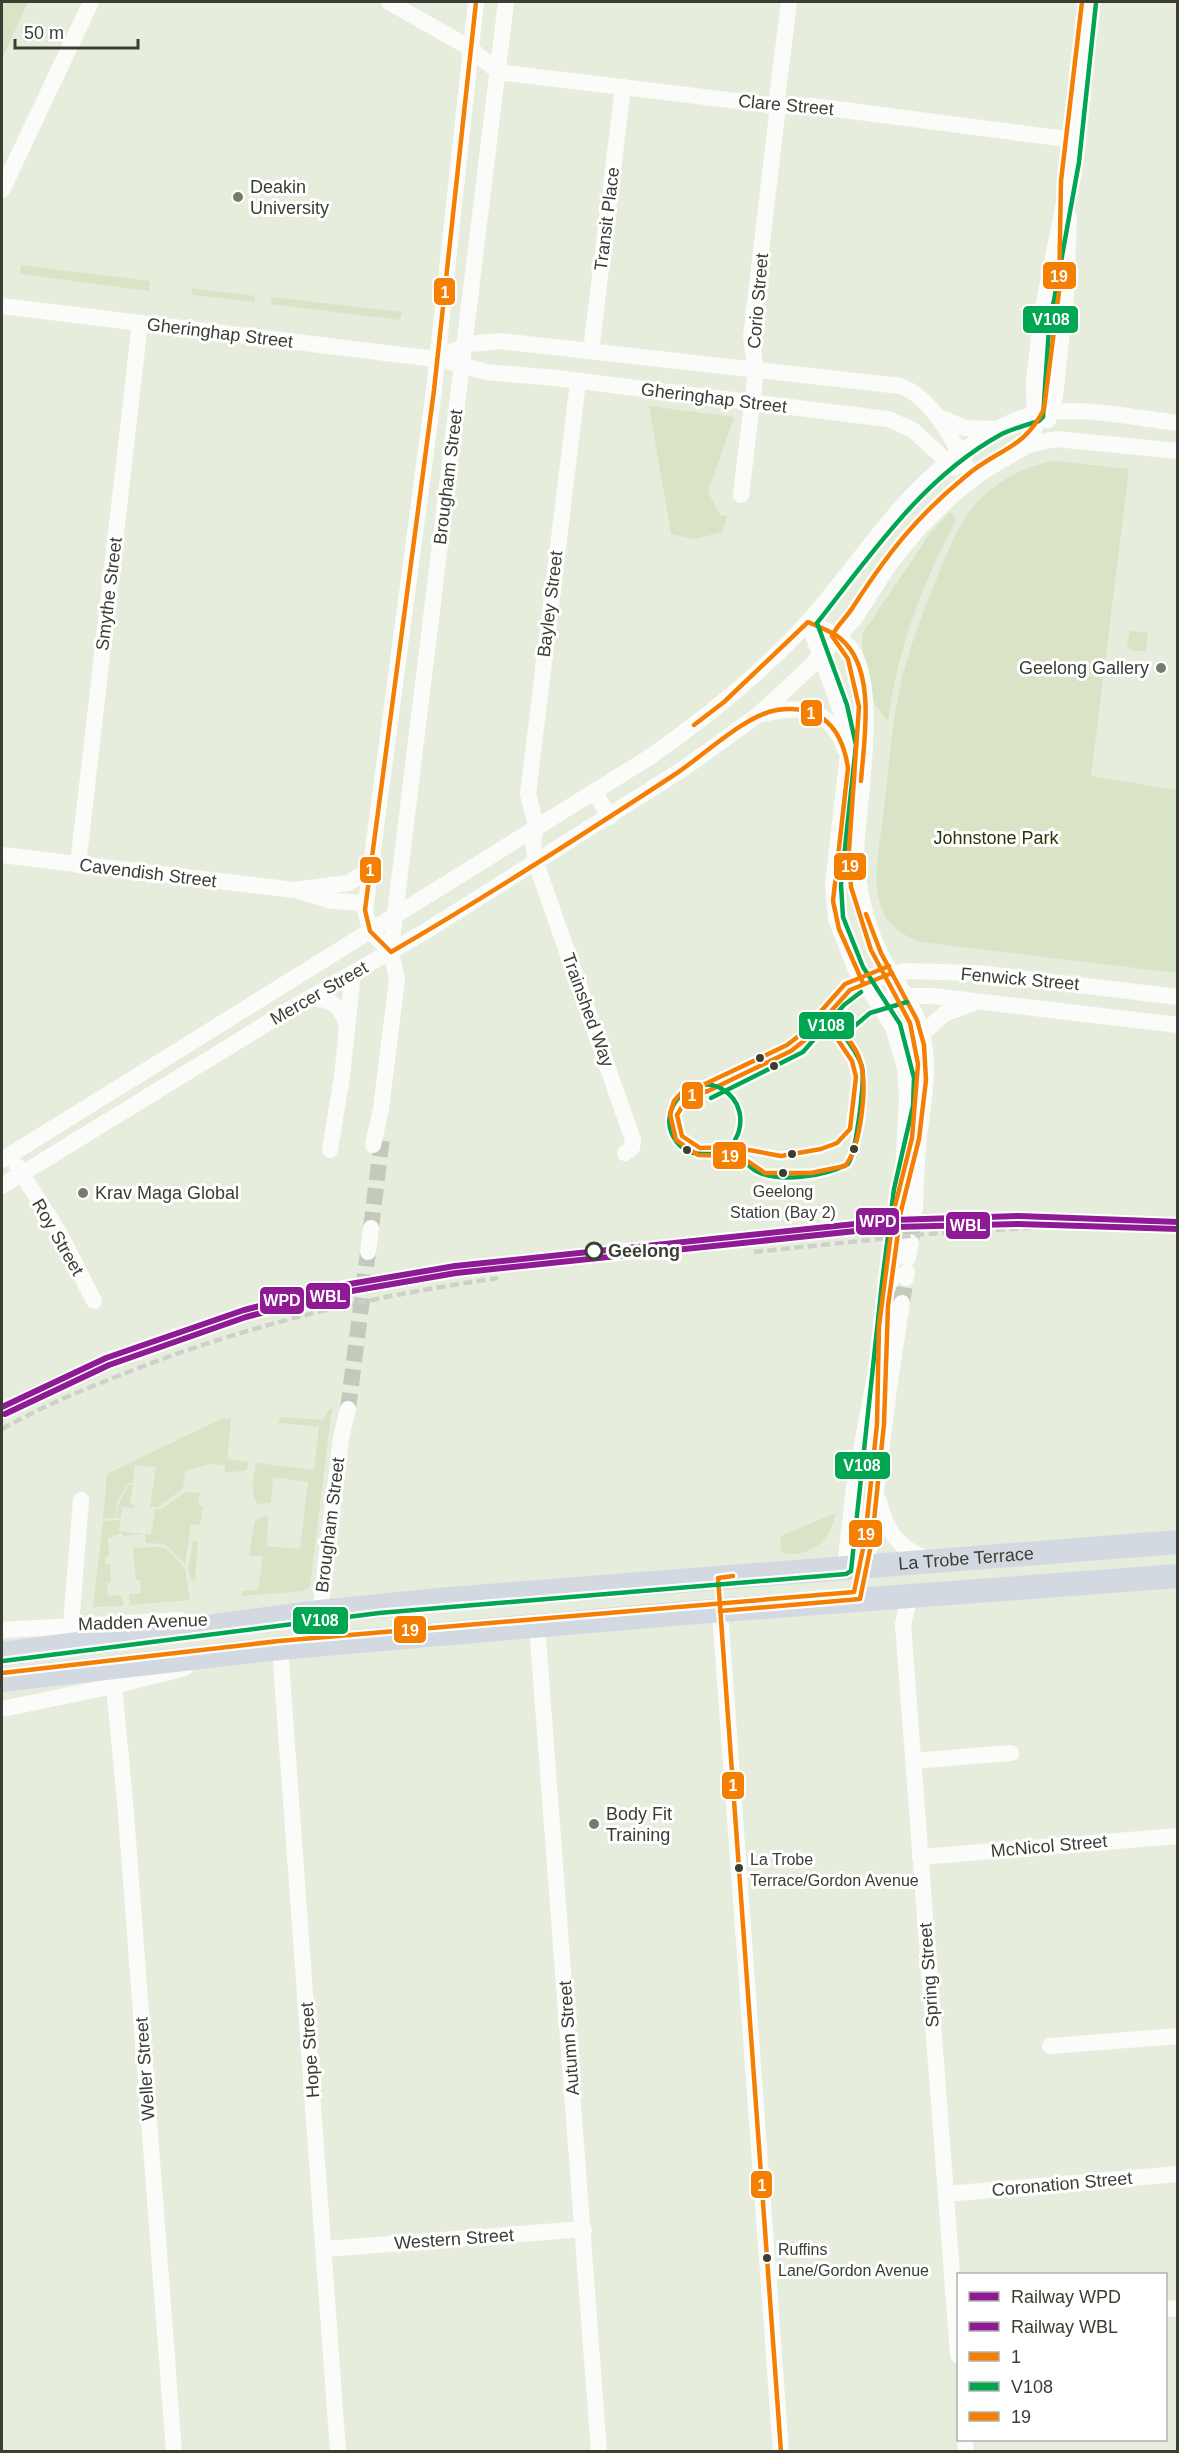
<svg xmlns="http://www.w3.org/2000/svg" width="1179" height="2453" font-family="Arial,sans-serif">
	<style>
		.green { fill: #d9e3c6 }
		.lines { fill: none; stroke-linecap: round; stroke-linejoin: round }
		.minor-tunnel { stroke: #c4cabb; stroke-width: 16; stroke-dasharray: 16 8; stroke-linecap: butt }
		.minor { stroke: #fbfcfa; stroke-width: 16 }
		.highway { stroke: #d3d9e0; stroke-width: 24 }
		.rail { stroke: #ced0cb; stroke-width: 4.5; stroke-dasharray: 9 4.5; stroke-linecap: butt }
		.bus-1-casing { stroke: #fff; stroke-width: 9 }
		.bus-2-casing { stroke: #fff; stroke-width: 9 }
		.bus-3-casing { stroke: #fff; stroke-width: 9 }
		.bus-1 { stroke: #f57f03; stroke-width: 4.5 }
		.bus-2 { stroke: #00a651; stroke-width: 4.5 }
		.bus-3 { stroke: #f57f03; stroke-width: 4.5 }
		.rail-1-casing { stroke: #fff; stroke-width: 10 }
		.rail-2-casing { stroke: #fff; stroke-width: 10 }
		.rail-1 { stroke: #8f1a95; stroke-width: 6 }
		.rail-2 { stroke: #8f1a95; stroke-width: 6 }
		.poi-dot { fill: #777b6e; stroke: #fff; stroke-width: 2 }
		.bus-dot { fill: #3a3e33; stroke: #fff; stroke-width: 2 }
		.stop-dot { fill: #fff; stroke: #3a3e33; stroke-width: 3 }
		.labels { text-anchor: middle; dominant-baseline: central; stroke-width: 6; stroke-linejoin: round; paint-order: stroke }
		.bus-label { font-size: 16px; fill: #3a3e33; stroke: #fff; text-anchor: start }
		.street-label { font-size: 18px; fill: #3a3e33; stroke: #fff }
		.poi-label { font-size: 18px; fill: #3a3e33; stroke: #fff; text-anchor: start }
		.park-label { font-size: 18px; fill: #2a3708; stroke: #fff }
		.stop-label { font-size: 18px; font-weight: bold; fill: #3a3e33; stroke: #fff; text-anchor: start }
		.line-badge { stroke: #fff; stroke-width: 2 }
		.badge-label { font-size: 16px; text-anchor: middle; font-weight: bold; fill: #fff }
	</style>
	<rect width="100%" height="100%" fill="#e7eddd"/>
	<!-- green -->
	<g class="green">
		<polygon points="2,2 28,2 2,59"/>
		<polygon points="21,265 150,281 149,291 20,274"/>
		<polygon points="192,288 255,296 254,302 192,295"/>
		<polygon points="272,297 402,312 400,320 271,304"/>
		<polygon points="649,406 734,417 708,492 720,515 727,516 722,532 695,539 671,534"/>
		<path d="M1053,461L1129,469L1091,776L1177,790V973L921,942C907,938 889,926 883,912C870,884 880,846 883,817C887,782 890,747 895,713C902,667 919,621 937,578C946,556 955,531 969,512C988,486 1021,467 1053,461Z"/>
		<path d="M950,512L956,520C922,585 897,649 888,722L873,701L862,647L863,633L929,535Z"/>
		<polygon points="1130,631 1148,633 1146,651 1133,651 1127,645"/>
		<path d="M332,1408L310,1587L304,1591L241,1596L243,1591L258,1590L263,1557L249,1555L255,1521L265,1516L268,1518L267,1546L300,1549L308,1482L273,1477L271,1503L258,1504C249,1494 254,1476 256,1463L314,1470L319,1427L278,1423L281,1417L324,1420L327,1411Z"/>
		<polygon points="223,1418 231,1419 227,1459 249,1462 246,1471 225,1472 225,1465 210,1464 185,1471 183,1489 158,1507 150,1507 156,1467 135,1465 133,1483 127,1484 117,1502 115,1518 103,1519 107,1474"/>
		<polygon points="128,1485 133,1485 130,1504 135,1505 134,1508 122,1507 121,1518 116,1518 119,1503"/>
		<polygon points="185,1492 200,1493 198,1505 203,1506 200,1525 191,1524 185,1564 165,1544 146,1543 145,1534 151,1535 155,1511 152,1510 163,1508"/>
		<path d="M835,1513C833,1540 807,1560 781,1552L780,1538L783,1535Z"/>
		<polygon points="120,1520 119,1531 144,1534 123,1536 122,1533 108,1538 109,1556 105,1557 105,1564 110,1564 111,1582 107,1583 108,1596 121,1595 124,1606 93,1607 103,1521"/>
		<polygon points="193,1541 198,1541 195,1580 191,1579 188,1570"/>
		<polygon points="161,1547 168,1550 185,1569 190,1600 130,1605 129,1594 141,1593 140,1580 136,1580 133,1548"/>
	</g>
	<g class="lines">
		<!-- minor-tunnel -->
		<g class="minor-tunnel">
			<polyline points="371,1228 382,1138"/>
			<polyline points="911,1242 915,1210"/>
			<polyline points="897,1244 901,1211"/>
			<polyline points="902,1303 906,1278"/>
			<polyline points="888,1306 892,1280"/>
			<polyline points="348,1409 368,1252"/>
		</g>
		<!-- minor -->
		<g class="minor">
			<polyline points="389,2 470,48 498,72 778,106 813,106 1074,140"/>
			<polyline points="776,106 789,2"/>
			<polyline points="2,190 91,2"/>
			<path d="M2,306L427,358L438,357L470,344L500,341L900,386C934,397 959,450 972,480"/>
			<polyline points="591,351 623,87"/>
			<polyline points="450,362 486,372 556,378 888,419 913,430 954,468"/>
			<polyline points="578,382 528,794 536,826 533,843 536,863 633,1140 632,1148 625,1153"/>
			<polyline points="937,416 965,428 996,429"/>
			<polyline points="1048,420 1055,396 1066,293 1069,217"/>
			<polyline points="1029,445 1035,427 1034,381 1042,313 1068,182 1089,2"/>
			<polyline points="741,495 756,371 751,337 778,106"/>
			<path d="M808,622C822,629 840,635 850,648C880,683 858,805 856,851C857,890 867,931 886,964C900,987 915,1007 922,1033C931,1068 923,1102 919,1137C916,1161 916,1186 915,1210"/>
			<polyline points="808,622 840,708 849,745 833,885 836,919 856,970 893,1027 905,1068 907,1096 901,1211"/>
			<path d="M758,715C799,705 828,704 845,749"/>
			<polyline points="594,791 610,817"/>
			<polyline points="2,855 295,890 348,883 370,870"/>
			<polyline points="78,865 140,323"/>
			<polyline points="299,891 332,901 366,903"/>
			<polyline points="391,952 370,931 365,910 434,390 476,2"/>
			<polyline points="863,983 905,971 979,973 1178,997"/>
			<path d="M309,999C330,997 344,1008 347,1029"/>
			<polyline points="877,1001 897,996 932,996 1178,1025"/>
			<polyline points="922,1034 944,1014 973,1003"/>
			<polyline points="373,1145 381,1109 397,979 391,952 395,914 506,2"/>
			<polyline points="330,1150 342,1076 353,973"/>
			<path d="M2,1160L645,760C704,720 759,675 807,623C867,556 901,489 980,439C994,431 1009,421 1025,417C1074,403 1127,417 1178,423"/>
			<polyline points="17,1166 60,1234 94,1301"/>
			<polyline points="2,1186 292,1008 426,931 683,769 758,715 809,668 855,618 889,565 919,528 954,494 982,472 1028,445 1056,439 1178,451"/>
			<polyline points="368,1252 371,1228"/>
			<polyline points="908,1258 911,1242"/>
			<polyline points="894,1260 897,1244"/>
			<polyline points="906,1278 907,1272"/>
			<polyline points="892,1280 893,1273"/>
			<path d="M879,1501C886,1531 899,1550 929,1559"/>
			<polyline points="867,1565 889,1388 902,1303"/>
			<polyline points="845,1567 854,1488 888,1306"/>
			<polyline points="910,1596 903,1624 958,2355"/>
			<polyline points="720,1611 781,2452"/>
			<polyline points="311,1613 320,1612 341,1438 348,1409"/>
			<polyline points="71,1625 81,1500"/>
			<polyline points="537,1625 599,2452"/>
			<polyline points="2,1630 180,1620"/>
			<polyline points="280,1648 338,2452"/>
			<polyline points="114,1686 125,1801 174,2452"/>
			<polyline points="2,1709 114,1686 185,1668"/>
			<polyline points="913,1761 1011,1753"/>
			<polyline points="920,1857 1178,1836"/>
			<polyline points="1050,2046 1178,2036"/>
			<polyline points="946,2194 1178,2174"/>
			<polyline points="325,2249 584,2229"/>
			<polyline points="1166,2309 1178,2308"/>
			<polyline points="965,2440 966,2452"/>
		</g>
		<!-- highway -->
		<g class="highway">
			<path id="s1" d="M2,1654L320,1612L449,1599L1178,1542"/>
			<polyline points="2,1680 280,1648 684,1613 1178,1576"/>
		</g>
		<!-- rail -->
		<g class="rail">
			<polyline points="754,1252 927,1234 1146,1221"/>
			<path d="M2,1429C42,1406 87,1388 131,1371C253,1323 368,1297 498,1278"/>
		</g>
		<defs>
			<g id="bus-1">
				<path d="M476,2L434,390L365,910L370,931L391,952C487,896 581,836 674,775C702,757 745,715 777,710C821,704 842,728 848,768L833,901L839,929L863,983"/>
				<path d="M694,725L724,702L808,622C818,627 832,631 841,639C877,670 864,739 861,781"/>
				<polyline points="834,1034 852,1061 856,1077 850,1129 837,1143 821,1149 781,1156 733,1147 700,1148 682,1136 677,1115 688,1097 708,1091 791,1051 805,1040 850,990 892,973"/>
				<polyline points="733,1576 718,1578 781,2452"/>
				<polyline points="720,1611 860,1599 872,1540 884,1424 888,1306 901,1211 919,1139 926,1080 924,1045 917,1020 881,953 866,914"/>
			</g>
			<g id="bus-2">
				<polyline points="711,1098 803,1052 844,1005 861,992"/>
				<path d="M735,1140C745,1122 741,1100 722,1089C691,1071 654,1111 676,1141C693,1163 714,1149 735,1156C744,1159 749,1168 758,1172C782,1183 825,1176 848,1164C856,1153 865,1082 862,1067C859,1055 850,1045 844,1035L870,1013L907,1002"/>
				<path d="M3,1661L379,1613L846,1574L851,1571L882,1283L894,1189L913,1106L914,1078L900,1024L863,967L843,917L841,885L856,745L847,705L817,623C871,555 922,478 1000,435C1012,429 1026,425 1039,421L1043,417L1049,328L1079,162L1096,3"/>
			</g>
			<g id="bus-3">
				<path d="M840,1029C848,1039 857,1049 860,1061C868,1084 861,1147 845,1166L811,1173H765L740,1156L698,1155L676,1140L670,1114L674,1101L683,1091L705,1084L787,1045L800,1035L845,984L889,966"/>
				<path d="M2,1673L279,1641L854,1592L865,1539L877,1424L879,1326L894,1210L912,1138L918,1064L910,1023L871,950L851,887L849,850L859,707L848,659L832,636C837,625 847,617 853,607C888,553 916,517 966,476C997,449 1024,450 1044,409L1059,292L1061,181L1082,2"/>
			</g>
		</defs>
		<!-- bus-1 casing -->
		<use href="#bus-1" class="bus-1-casing"/>
		<!-- bus-2 casing -->
		<use href="#bus-2" class="bus-2-casing"/>
		<!-- bus-3 casing -->
		<use href="#bus-3" class="bus-3-casing"/>
		<!-- bus-1 -->
		<use href="#bus-1" class="bus-1"/>
		<!-- bus-2 -->
		<use href="#bus-2" class="bus-2"/>
		<!-- bus-3 -->
		<use href="#bus-3" class="bus-3"/>
		<defs>
			<polyline id="rail-1" points="2,1407 106,1358 244,1310 338,1286 455,1266 893,1220 1019,1216 1178,1222"/>
			<polyline id="rail-2" points="5,1414 109,1365 246,1317 340,1293 456,1273 894,1227 1019,1224 1178,1229"/>
		</defs>
		<!-- rail-1 casing -->
		<use href="#rail-1" class="rail-1-casing"/>
		<!-- rail-2 casing -->
		<use href="#rail-2" class="rail-2-casing"/>
		<!-- rail-1 -->
		<use href="#rail-1" class="rail-1"/>
		<!-- rail-2 -->
		<use href="#rail-2" class="rail-2"/>
	</g>
	<!-- markers -->
	<g class="poi-dot">
		<circle cx="238" cy="197" r="6"/>
		<circle cx="1161" cy="668" r="6"/>
		<circle cx="83" cy="1193" r="6"/>
		<circle cx="594" cy="1824" r="6"/>
	</g>
	<g class="bus-dot">
		<circle cx="760" cy="1058" r="5"/>
		<circle cx="774" cy="1066" r="5"/>
		<circle cx="854" cy="1149" r="5"/>
		<circle cx="687" cy="1150" r="5"/>
		<circle cx="792" cy="1154" r="5"/>
		<circle cx="783" cy="1173" r="5"/>
		<circle cx="739" cy="1868" r="5"/>
		<circle cx="767" cy="2258" r="5"/>
	</g>
	<circle class="stop-dot" cx="594" cy="1251" r="8"/>
	<g class="labels">
		<!-- bus labels -->
		<g class="bus-label">
			<text x="783" y="1191" text-anchor="middle">Geelong<tspan x="783" dy="21">Station (Bay 2)</tspan></text>
			<text x="750" y="1859">La Trobe<tspan x="750" dy="21">Terrace/Gordon Avenue</tspan></text>
			<text x="778" y="2249">Ruffins<tspan x="778" dy="21">Lane/Gordon Avenue</tspan></text>
		</g>
		<!-- street labels -->
		<g class="street-label">
			<text transform="translate(786 105) rotate(5)">Clare Street</text>
			<text transform="translate(607 219) rotate(-83)">Transit Place</text>
			<text transform="translate(758 301) rotate(-85)">Corio Street</text>
			<text transform="translate(220 333) rotate(7)">Gheringhap Street</text>
			<text transform="translate(714 398) rotate(7)">Gheringhap Street</text>
			<text transform="translate(448 477) rotate(-83)">Brougham Street</text>
			<text transform="translate(109 594) rotate(-83)">Smythe Street</text>
			<text transform="translate(550 604) rotate(-83)">Bayley Street</text>
			<text transform="translate(148 873) rotate(7)">Cavendish Street</text>
			<text transform="translate(1020 979) rotate(5)">Fenwick Street</text>
			<text transform="translate(319 993) rotate(-30)">Mercer Street</text>
			<text transform="translate(588 1010) rotate(70)">Trainshed Way</text>
			<text transform="translate(58 1237) rotate(60)">Roy Street</text>
			<text transform="translate(330 1525) rotate(-83)">Brougham Street</text>
			<text stroke="none"><textPath href="#s1" startOffset="969">La Trobe Terrace</textPath></text>
			<text transform="translate(143 1622) rotate(-2)">Madden Avenue</text>
			<text transform="translate(1049 1846) rotate(-5)">McNicol Street</text>
			<text transform="translate(929 1975) rotate(-94)">Spring Street</text>
			<text transform="translate(569 2038) rotate(-94)">Autumn Street</text>
			<text transform="translate(310 2050) rotate(-94)">Hope Street</text>
			<text transform="translate(145 2069) rotate(-94)">Weller Street</text>
			<text transform="translate(1062 2184) rotate(-5)">Coronation Street</text>
			<text transform="translate(454 2239) rotate(-4)">Western Street</text>
		</g>
		<!-- poi labels -->
		<g class="poi-label">
			<text x="250" y="187">Deakin<tspan x="250" dy="21">University</tspan></text>
			<text x="1149" y="668" text-anchor="end">Geelong Gallery</text>
			<text x="95" y="1193">Krav Maga Global</text>
			<text x="606" y="1814">Body Fit<tspan x="606" dy="21">Training</tspan></text>
		</g>
		<!-- park labels -->
		<g class="park-label">
			<text x="996" y="838">Johnstone Park</text>
		</g>
		<!-- stop labels -->
		<g class="stop-label">
			<text x="608" y="1251">Geelong</text>
		</g>
	</g>
	<g class="line-badge">
		<rect x="1042" y="261" width="35" height="29" rx="6" fill="#f57f03"/>
		<rect x="433" y="277" width="23" height="29" rx="6" fill="#f57f03"/>
		<rect x="1022" y="305" width="57" height="29" rx="6" fill="#00a651"/>
		<rect x="800" y="699" width="23" height="28" rx="6" fill="#f57f03"/>
		<rect x="833" y="852" width="34" height="29" rx="6" fill="#f57f03"/>
		<rect x="359" y="856" width="23" height="28" rx="6" fill="#f57f03"/>
		<rect x="798" y="1011" width="57" height="29" rx="6" fill="#00a651"/>
		<rect x="681" y="1081" width="23" height="29" rx="6" fill="#f57f03"/>
		<rect x="712" y="1141" width="35" height="29" rx="6" fill="#f57f03"/>
		<rect x="855" y="1207" width="45" height="29" rx="6" fill="#8f1a95"/>
		<rect x="945" y="1211" width="46" height="29" rx="6" fill="#8f1a95"/>
		<rect x="305" y="1282" width="46" height="28" rx="6" fill="#8f1a95"/>
		<rect x="259" y="1286" width="46" height="29" rx="6" fill="#8f1a95"/>
		<rect x="834" y="1451" width="57" height="29" rx="6" fill="#00a651"/>
		<rect x="848" y="1519" width="35" height="29" rx="6" fill="#f57f03"/>
		<rect x="292" y="1606" width="57" height="29" rx="6" fill="#00a651"/>
		<rect x="393" y="1615" width="34" height="29" rx="6" fill="#f57f03"/>
		<rect x="721" y="1771" width="24" height="29" rx="6" fill="#f57f03"/>
		<rect x="750" y="2170" width="23" height="29" rx="6" fill="#f57f03"/>
	</g>
	<g class="badge-label">
		<text x="1059" y="282">19</text>
		<text x="445" y="298">1</text>
		<text x="1051" y="325">V108</text>
		<text x="811" y="719">1</text>
		<text x="850" y="872">19</text>
		<text x="370" y="876">1</text>
		<text x="826" y="1031">V108</text>
		<text x="692" y="1101">1</text>
		<text x="730" y="1162">19</text>
		<text x="878" y="1227">WPD</text>
		<text x="968" y="1231">WBL</text>
		<text x="328" y="1302">WBL</text>
		<text x="282" y="1306">WPD</text>
		<text x="862" y="1471">V108</text>
		<text x="866" y="1540">19</text>
		<text x="320" y="1626">V108</text>
		<text x="410" y="1636">19</text>
		<text x="733" y="1791">1</text>
		<text x="762" y="2191">1</text>
	</g>
	<!-- border -->
	<rect width="1179" height="2453" fill="none" stroke="#3a3e33" stroke-width="6"/>
	<!-- legend -->
	<rect x="957" y="2273" width="210" height="168" fill="#ffffff" stroke="#b0b2ad" stroke-width="1.5"/>
	<rect x="969" y="2292" width="30" height="9" fill="#8f1a95" stroke="#b0b2ad" stroke-width="1.5"/>
	<text x="1011" y="2303" font-size="18" fill="#3a3e33">Railway WPD</text>
	<rect x="969" y="2322" width="30" height="9" fill="#8f1a95" stroke="#b0b2ad" stroke-width="1.5"/>
	<text x="1011" y="2333" font-size="18" fill="#3a3e33">Railway WBL</text>
	<rect x="969" y="2352" width="30" height="9" fill="#f57f03" stroke="#b0b2ad" stroke-width="1.5"/>
	<text x="1011" y="2363" font-size="18" fill="#3a3e33">1</text>
	<rect x="969" y="2382" width="30" height="9" fill="#00a651" stroke="#b0b2ad" stroke-width="1.5"/>
	<text x="1011" y="2393" font-size="18" fill="#3a3e33">V108</text>
	<rect x="969" y="2412" width="30" height="9" fill="#f57f03" stroke="#b0b2ad" stroke-width="1.5"/>
	<text x="1011" y="2423" font-size="18" fill="#3a3e33">19</text>
	<!-- scale -->
	<path d="M15 39v9h123v-9" fill="none" stroke="#3a3e33" stroke-width="3"/>
	<text x="24" y="39" font-size="18" fill="#3a3e33" stroke="#ffffff" stroke-width="4.5" paint-order="stroke">50 m</text>
</svg>
